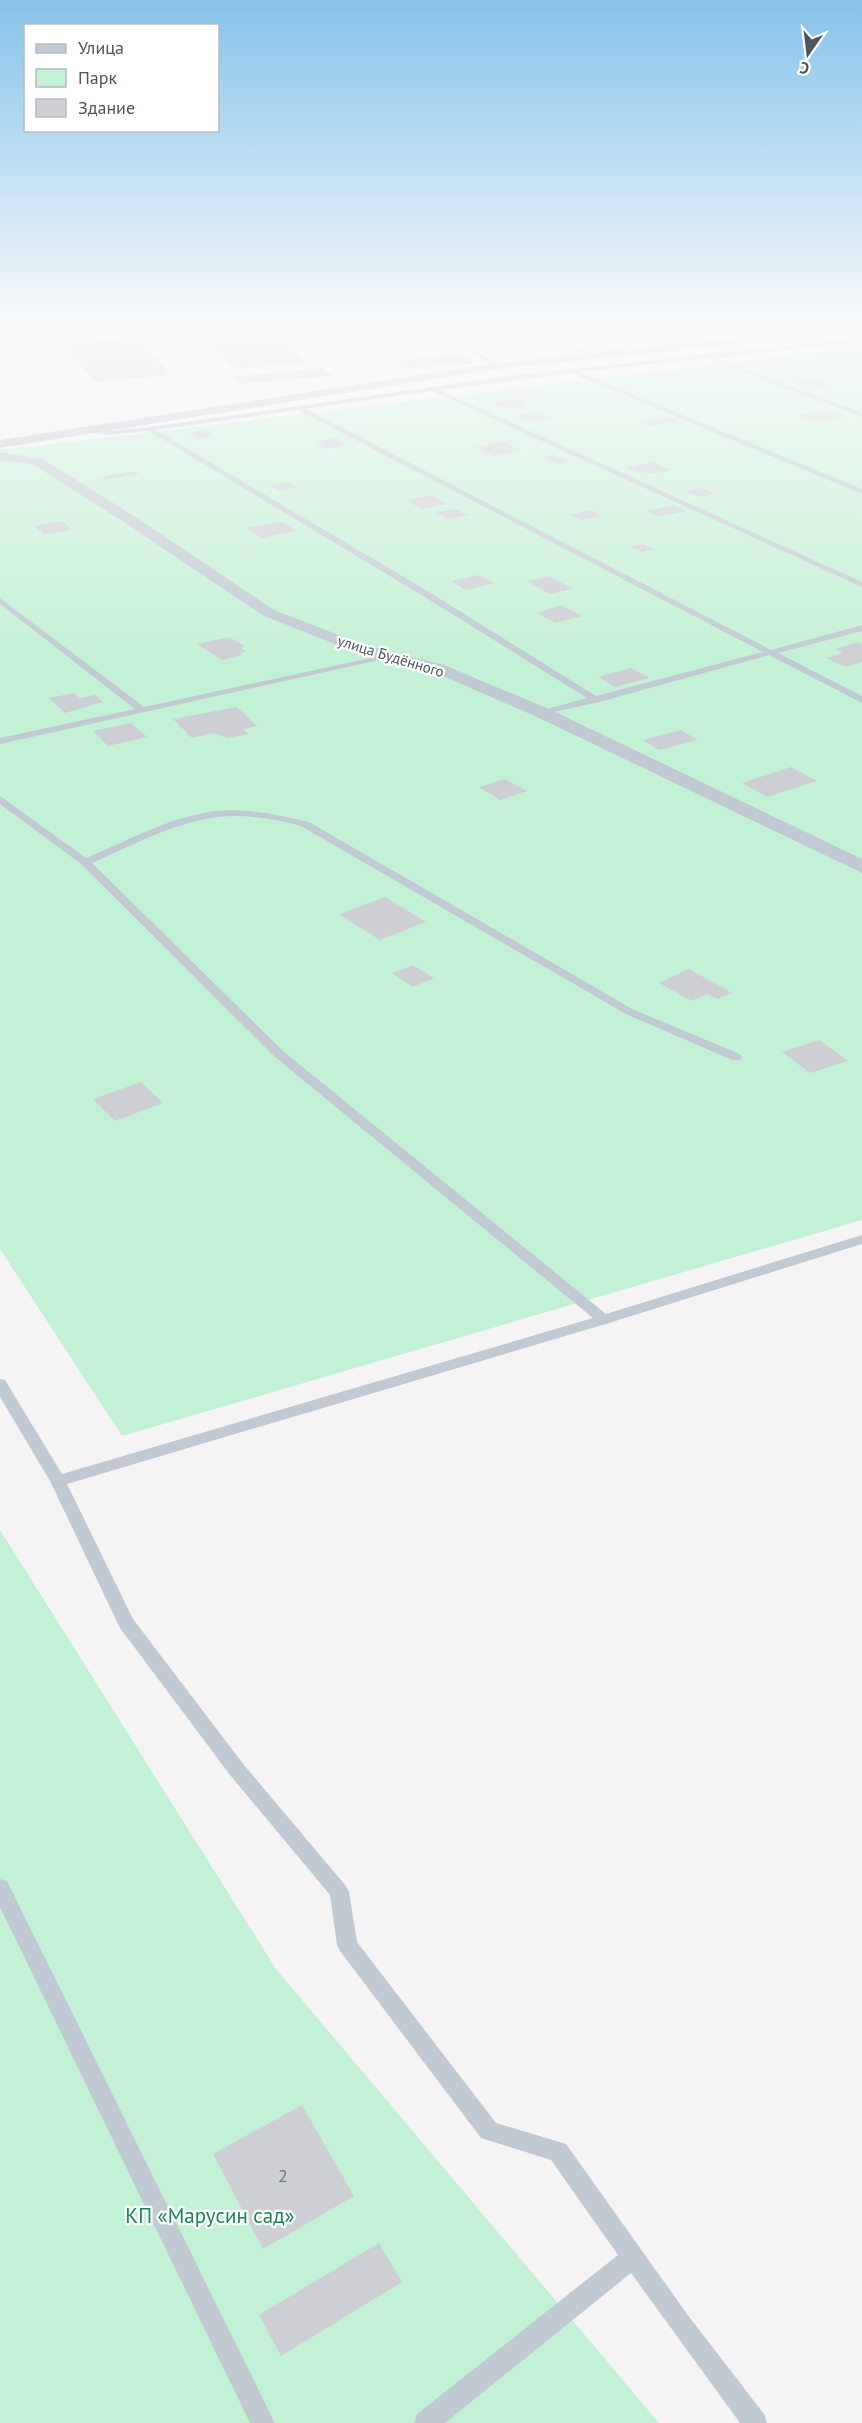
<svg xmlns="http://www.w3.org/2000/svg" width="862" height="2423" font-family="'PT Sans',sans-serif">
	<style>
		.green { fill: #c3f1d5 }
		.building { fill: #cdcfd5 }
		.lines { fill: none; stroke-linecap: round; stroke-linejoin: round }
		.lane { fill: #c1cad2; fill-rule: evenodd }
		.street { fill: #c1cad2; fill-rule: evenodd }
		.labels { text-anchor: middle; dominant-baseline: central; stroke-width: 4.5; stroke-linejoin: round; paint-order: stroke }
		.far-street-label { font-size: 15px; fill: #4a5661; stroke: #fff }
		.near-number-label { font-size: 18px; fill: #6b747e }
		.near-park-label { font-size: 21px; fill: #17864f; stroke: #fff }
	</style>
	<rect width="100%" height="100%" fill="#f5f3f3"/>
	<!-- green -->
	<g class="green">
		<polygon points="862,347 862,1220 122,1436 0,1249 0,450"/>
		<polygon points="0,1530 276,1969 659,2423 0,2423"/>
	</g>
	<!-- building -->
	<g class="building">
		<polygon points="0,325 68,325 68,326 0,332"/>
		<polygon points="269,332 306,363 236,369 203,338"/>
		<polygon points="135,337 171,375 95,382 63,344"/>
		<polygon points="627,346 634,349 610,352 603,349"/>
		<polygon points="461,354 474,363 406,369 394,361"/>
		<polygon points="774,358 781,362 755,365 748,361"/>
		<polygon points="323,368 332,376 239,384 232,377"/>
		<polygon points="812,379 829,385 810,389 793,383"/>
		<polygon points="504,400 517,400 528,406 506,409 491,402"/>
		<polygon points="829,410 845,416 814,422 798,415"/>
		<polygon points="538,412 552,418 528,422 515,415"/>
		<polygon points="669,417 681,420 650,426 641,423"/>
		<polygon points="205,429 215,436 198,439 188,432"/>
		<polygon points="335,438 348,445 326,449 314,442"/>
		<polygon points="502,442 522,450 495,456 475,447"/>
		<polygon points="555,455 570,461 558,464 543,457"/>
		<polygon points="652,462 671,470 652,474 647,472 639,473 626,468"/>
		<polygon points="135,471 139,474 105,480 101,477"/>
		<polygon points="289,482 298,487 278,491 270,486"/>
		<polygon points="702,488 715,494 699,497 685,491"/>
		<polygon points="432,495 447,504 421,509 406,500"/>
		<polygon points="672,505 686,511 659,517 646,511"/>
		<polygon points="454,509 469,515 447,519 436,512"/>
		<polygon points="591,510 603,516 580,520 568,515"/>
		<polygon points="62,521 72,530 44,534 34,526"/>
		<polygon points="276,522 285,523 297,531 261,538 246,528"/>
		<polygon points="642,544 654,549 642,552 630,547"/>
		<polygon points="479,575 494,583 466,590 451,581"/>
		<polygon points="550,576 572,589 549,594 527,581"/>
		<polygon points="561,605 583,616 555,623 536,613"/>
		<polygon points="229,637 245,646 241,648 246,651 240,653 243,655 222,660 197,644"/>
		<polygon points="857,642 862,644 862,662 846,667 826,658 843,653 835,649"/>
		<polygon points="631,668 649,678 615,687 598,677"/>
		<polygon points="74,693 80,698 95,695 103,702 65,713 49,698"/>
		<polygon points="237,707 257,726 243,729 249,734 227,738 214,733 192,738 173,719"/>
		<polygon points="131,723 147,737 108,746 93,731"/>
		<polygon points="681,730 697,740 659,750 643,740"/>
		<polygon points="791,767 817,781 767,797 742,783"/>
		<polygon points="505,779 527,791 500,800 479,787"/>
		<polygon points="385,897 426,922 380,940 339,914"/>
		<polygon points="413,965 434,978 413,987 392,973"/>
		<polygon points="689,969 732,993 718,999 707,994 692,1001 659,983"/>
		<polygon points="819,1040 848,1061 810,1073 782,1052"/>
		<polygon points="141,1082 163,1103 115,1121 93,1099"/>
		<polygon points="302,2105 354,2196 263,2249 213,2154"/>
		<polygon points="379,2243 402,2282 281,2356 259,2315"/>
	</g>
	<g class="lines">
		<!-- lane -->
		<g class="lane">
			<polygon points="518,325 525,325 594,355 589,356"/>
			<path d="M862,338V342L714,358L862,413V417L707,358L579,372L862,489V494L571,373L440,390L862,582V587L432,391L306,409L771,650L862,625V631L778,653L862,696V703L769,655L599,702L540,715V711L587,698L423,596L149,431L109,435L78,431L81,429L109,431L150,427L525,374ZM298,410L763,652L596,696L429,592L156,430Z"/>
			<polygon points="472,351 476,351 501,366 496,367 472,353"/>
			<polygon points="0,598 144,707 389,654 393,657 0,744 0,738 135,709 0,604"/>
			<path d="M0,796L86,858C132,839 180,811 231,810C257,810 283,816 309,822L634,1010L740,1054L742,1057L740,1060H732L626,1014L301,826C275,819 246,814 218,817C174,822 132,846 92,863L283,1051L606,1314L862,1235V1244L609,1323L67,1484L133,1619L244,1765L346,1886L349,1892L357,1942L496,2123L566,2144L687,2314L764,2414L767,2423H740L631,2273L445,2423H414L417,2414L618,2255L551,2160L481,2138L340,1951L337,1945L330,1895L230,1775L120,1628L50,1481L0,1397V1379L5,1380L62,1474L593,1318L275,1057L81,864L0,804Z"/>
			<polygon points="0,1879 7,1881 275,2423 250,2423 0,1907"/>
		</g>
		<!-- street -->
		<g class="street">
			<polygon points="862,325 862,331 490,370 0,448 0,440 490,364"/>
			<polygon points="0,452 43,459 137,518 274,610 367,646 444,665 549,709 862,859 862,873 537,717 432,671 355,652 264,616 127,524 34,465 0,460"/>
		</g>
	</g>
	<!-- sky -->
	<linearGradient id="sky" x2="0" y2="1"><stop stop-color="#85c3ea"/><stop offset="0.49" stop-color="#fafafa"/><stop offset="1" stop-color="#fafafa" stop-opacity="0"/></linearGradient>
	<rect width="862" height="664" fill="url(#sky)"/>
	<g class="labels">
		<!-- far-street labels -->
		<g class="far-street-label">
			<text transform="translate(391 656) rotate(17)">улица Будённого</text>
		</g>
		<!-- near-number labels -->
		<g class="near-number-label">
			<text x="283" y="2175">2</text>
		</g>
		<!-- near-park labels -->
		<g class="near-park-label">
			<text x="210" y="2215">КП «Марусин сад»</text>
		</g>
	</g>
	<!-- legend -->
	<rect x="24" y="24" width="195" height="108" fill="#ffffff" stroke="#b7bbc0" stroke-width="1.5"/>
	<rect x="36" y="44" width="30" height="9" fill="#c1cad2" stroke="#b7bbc0" stroke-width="1.5"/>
	<text x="78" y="54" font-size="18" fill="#4a5661">Улица</text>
	<rect x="36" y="69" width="30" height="18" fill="#c3f1d5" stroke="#b7bbc0" stroke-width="1.5"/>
	<text x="78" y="84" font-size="18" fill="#4a5661">Парк</text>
	<rect x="36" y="99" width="30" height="18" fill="#cdcfd5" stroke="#b7bbc0" stroke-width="1.5"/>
	<text x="78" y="114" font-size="18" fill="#4a5661">Здание</text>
	<!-- north arrow -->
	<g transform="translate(808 54) rotate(194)" stroke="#ffffff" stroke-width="4.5" paint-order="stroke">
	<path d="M0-4.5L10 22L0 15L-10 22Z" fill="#4a5661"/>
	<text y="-9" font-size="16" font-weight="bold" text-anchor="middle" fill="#4a5661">С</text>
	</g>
</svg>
